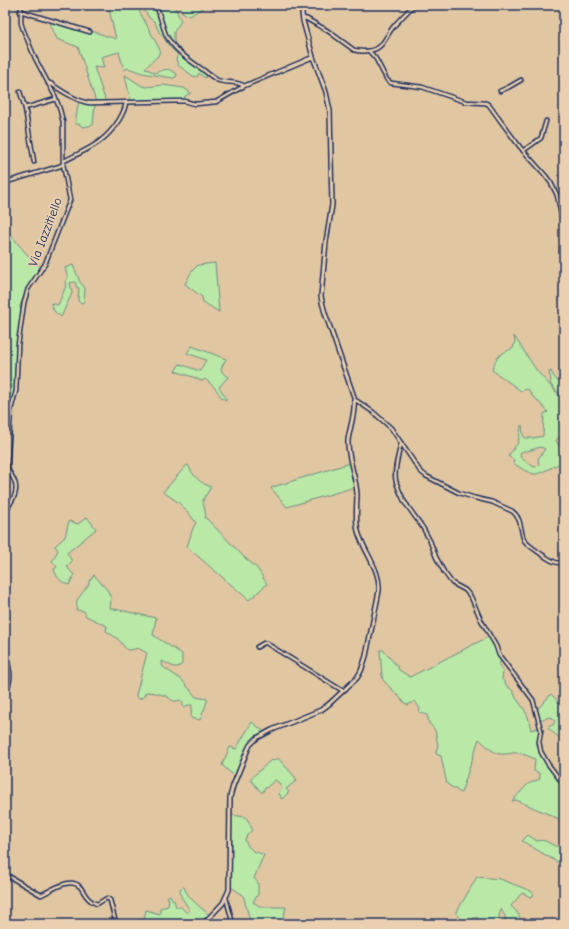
<svg xmlns="http://www.w3.org/2000/svg" width="569" height="929" font-family="'Comic Neue',sans-serif">
	<style>
		.green { fill: #bae8a6; stroke: #6a8c82; fill-rule: evenodd }
		.lines { fill: none; stroke-linecap: round; stroke-linejoin: round }
		.minor-casing { stroke: #1b2f5e; stroke-width: 5.5 }
		.secondary-casing { stroke: #1b2f5e; stroke-width: 6 }
		.minor { stroke: #ead0b1; stroke-width: 2.5 }
		.secondary { stroke: #ead0b1; stroke-width: 3 }
		.labels { text-anchor: middle; dominant-baseline: central; stroke-width: 3.5; stroke-linejoin: round; paint-order: stroke }
		.street-label { font-size: 13px; fill: #1b2f5e; stroke: #ead0b1 }
	</style>
	<rect width="100%" height="100%" fill="#e1c6a2"/>
	<filter id="ink" filterUnits="userSpaceOnUse"><feTurbulence type="fractalNoise" baseFrequency=".025" numOctaves="2"/><feDisplacementMap in="SourceGraphic" scale="8" xChannelSelector="R" yChannelSelector="G"/><feConvolveMatrix kernelMatrix="1 2 1 2 8 2 1 2 1" color-interpolation-filters="sRGB"/></filter>
	<g filter="url(#ink)">
		<!-- green -->
		<g class="green">
			<path d="M108,5H136L160,50L158,56L145,68L155,73C166,69 167,67 177,74L176,77L173,78L142,73L128,68L124,70L119,52L101,57L104,68L94,67L106,102H96L78,47L57,39L49,21L79,29H85L116,39Z"/>
			<polygon points="141,5 156,5 168,38 187,60 208,74 205,78 199,73 197,77 193,76 178,65 176,59 178,55 169,46 164,38 159,32 155,22 149,18 147,14 142,9"/>
			<polygon points="157,5 173,5 176,10 181,21 174,32 174,44 166,32"/>
			<polygon points="179,5 207,5 190,16 182,12"/>
			<polygon points="125,75 142,86 146,87 163,85 184,88 191,93 185,96 184,100 131,102"/>
			<polygon points="79,100 88,104 95,104 93,125 83,127 79,124 75,124"/>
			<path d="M10,234C18,244 31,261 43,268L27,289L20,306L21,313L17,343L15,388L10,409L8,432H5V241Z"/>
			<polygon points="215,263 219,312 203,302 202,297 185,284 192,271 198,265"/>
			<polygon points="73,265 80,282 85,288 84,302 81,303 78,301 79,288 76,287 76,283 74,282 70,283 72,293 61,317 54,311 51,303 58,305 66,286 65,282 68,278 65,268"/>
			<path d="M514,336L537,371L564,401V432L556,440L561,449L564,446V462C556,464 540,475 534,474C526,472 519,467 513,463L514,460L508,456L518,443L521,426L522,425L523,435L525,438H533L543,436L544,414L548,412L536,399L533,397L529,390L527,389L521,391L492,370C497,355 499,355 513,348L515,342ZM541,447L545,449L538,459L539,465L534,467L521,458L520,453L523,451H527Z"/>
			<path d="M192,346L226,359C221,368 218,371 228,377L219,387L226,398V400L222,398L215,388L205,379L202,381L193,377L175,371L180,364L200,371L206,360L187,353Z"/>
			<path d="M551,371C554,378 557,382 564,384V397H563L550,384L551,380L549,372Z"/>
			<polygon points="350,463 355,487 287,507 271,488 273,487"/>
			<path d="M188,465C193,476 200,483 211,487L203,500C203,507 207,512 205,518L207,519L245,558L257,568L267,584L249,600L187,547L193,528L196,523L188,512L178,502L163,492L186,466Z"/>
			<path d="M87,517L96,529L67,553L72,561L67,567L74,575L69,585C60,581 57,579 54,569L57,567L52,561L53,560L58,550L55,546L65,537L69,521L78,524Z"/>
			<path d="M94,575L108,591L111,598L110,608L156,618L153,635L182,654V664L178,667H174L162,661V664L163,667L182,680L196,697L207,699V702L200,720L191,718L192,705H188L185,708L183,707V703L180,700C172,703 172,699 166,696C160,694 153,692 146,692L144,696L140,699L137,698L136,695L147,653L138,648L130,650H127L118,639L106,631L107,626L86,616L84,611L76,610C78,607 76,604 77,600L89,584V581Z"/>
			<path d="M490,636L501,659L499,665L503,672L502,679L507,686L513,691L516,698L524,709L528,717L531,730L541,727L540,739L541,750L546,760L564,784V821L516,800L512,801L528,784L540,779L539,773L534,771L535,759C530,757 524,754 518,753C513,752 510,754 505,754C495,756 486,745 479,739L461,793L447,784L441,756L436,754V752L438,745L435,730L428,722H429L427,715L419,712L420,709L415,701L408,705L406,704L383,680L382,676L380,650H383L397,666L399,670L410,677Z"/>
			<polygon points="551,694 564,708 564,729 561,734 564,740 561,739 549,729 548,727 553,725 555,722 553,718 550,717 543,719 539,719 536,711"/>
			<polygon points="252,722 264,732 255,738 248,746 235,777 222,765 230,747 236,749"/>
			<polygon points="278,758 294,776 297,780 286,789 289,792 282,799 280,797 281,796 279,794 280,793 279,792 282,788 279,783 275,780 266,788 265,788 262,793 250,779 270,761 272,760 273,761"/>
			<path d="M231,815L246,817L250,824L252,830L247,835L245,840L248,846L254,852H257L264,855C260,862 258,870 254,878L258,883V894L253,902L261,907H286L282,924H251L243,895L231,887Z"/>
			<path d="M528,835L537,841C544,839 547,842 553,845C557,847 560,847 564,847V866L522,841Z"/>
			<polygon points="477,877 500,879 531,891 534,895 530,897 523,893 521,894 511,906 517,912 523,924 506,924 505,916 501,909 499,916 500,924 482,924 477,917 472,919 475,922 475,924 465,924 456,913"/>
			<path d="M183,887H184C188,899 201,907 210,916L202,924H143L146,910L160,914V908L168,906L169,899L167,898L168,896L170,895L172,899L174,900L176,907H181L187,913L190,910L181,897L180,889Z"/>
		</g>
		<g class="lines">
			<defs>
				<g id="minor">
					<path d="M156,5C160,15 162,25 166,35C174,50 189,60 202,69C207,73 212,77 217,80C226,84 237,80 244,86L313,57"/>
					<polyline points="20,11 90,32"/>
					<path d="M303,18L307,19L328,31L354,50C362,52 375,52 381,45C386,39 389,32 394,26C400,19 407,12 414,5"/>
					<polyline points="369,51 376,59 387,80 391,83 422,87 466,102 486,103 489,105 502,123 520,147 545,175 551,183 557,195 562,219 564,221"/>
					<path d="M48,83H50C60,90 79,103 91,103L184,101L195,104L216,102L244,86"/>
					<polyline points="500,91 509,87 521,80"/>
					<polyline points="20,92 25,108 34,162"/>
					<polyline points="25,108 56,99"/>
					<polyline points="523,151 541,138 546,121"/>
					<path d="M5,181H10L60,166L63,164L64,161C87,149 104,144 119,120C122,115 125,109 126,103"/>
					<path d="M354,400L357,401L373,412L391,428L420,471L426,476L459,493L475,498L492,502L512,511C522,518 520,530 524,540C527,545 549,560 555,562C558,563 561,563 564,564"/>
					<path d="M401,443C399,454 393,471 396,481C398,489 402,496 405,503L407,505"/>
					<polyline points="406,504 423,528 430,541 436,557 444,572 452,583 465,590 471,597 481,620 496,646 499,655 533,700 541,730 539,742 541,752 548,764 564,785"/>
					<path d="M5,512C11,502 20,492 14,480C12,475 8,472 7,466L11,409L16,391L18,345L24,303L28,289L45,264L70,200L63,164V122L60,110L55,96L35,58L23,29L21,23V5"/>
					<path d="M5,646C5,657 11,668 10,678C10,683 7,689 5,693"/>
					<polyline points="257,647 264,643 266,643 343,691"/>
					<path d="M5,874L41,895C50,891 70,877 79,886C81,887 82,890 83,891C86,897 91,902 97,904L107,898L110,900L116,924"/>
					<polyline points="226,898 233,924"/>
				</g>
				<path id="secondary" d="M203,924L223,903L229,890L230,797L233,786L248,749L250,745L257,738L272,730L321,710L329,704L357,678L361,671L366,656L379,591C381,569 363,551 358,531C355,519 357,506 357,494C356,476 347,458 348,440C350,426 356,412 354,397L325,313L322,302L321,296L326,242L332,205L330,111L326,92L313,57L303,21L301,5"/>
			</defs>
			<!-- minor casing -->
			<use href="#minor" class="minor-casing"/>
			<!-- secondary casing -->
			<use href="#secondary" class="secondary-casing"/>
			<!-- minor -->
			<use href="#minor" class="minor"/>
			<!-- secondary -->
			<use href="#secondary" class="secondary"/>
		</g>
	</g>
	<g class="labels">
		<!-- street labels -->
		<g class="street-label">
			<text transform="translate(45 232) rotate(-69)">Via Iazzitiello</text>
		</g>
	</g>
	<!-- margin -->
	<rect width="569" height="929" fill="none" stroke="#ead0b1" stroke-width="20"/>
	<rect x="10" y="10" width="549" height="909" fill="none" stroke="#1b2f5e" stroke-width="1.5" filter="url(#ink)"/>
</svg>
